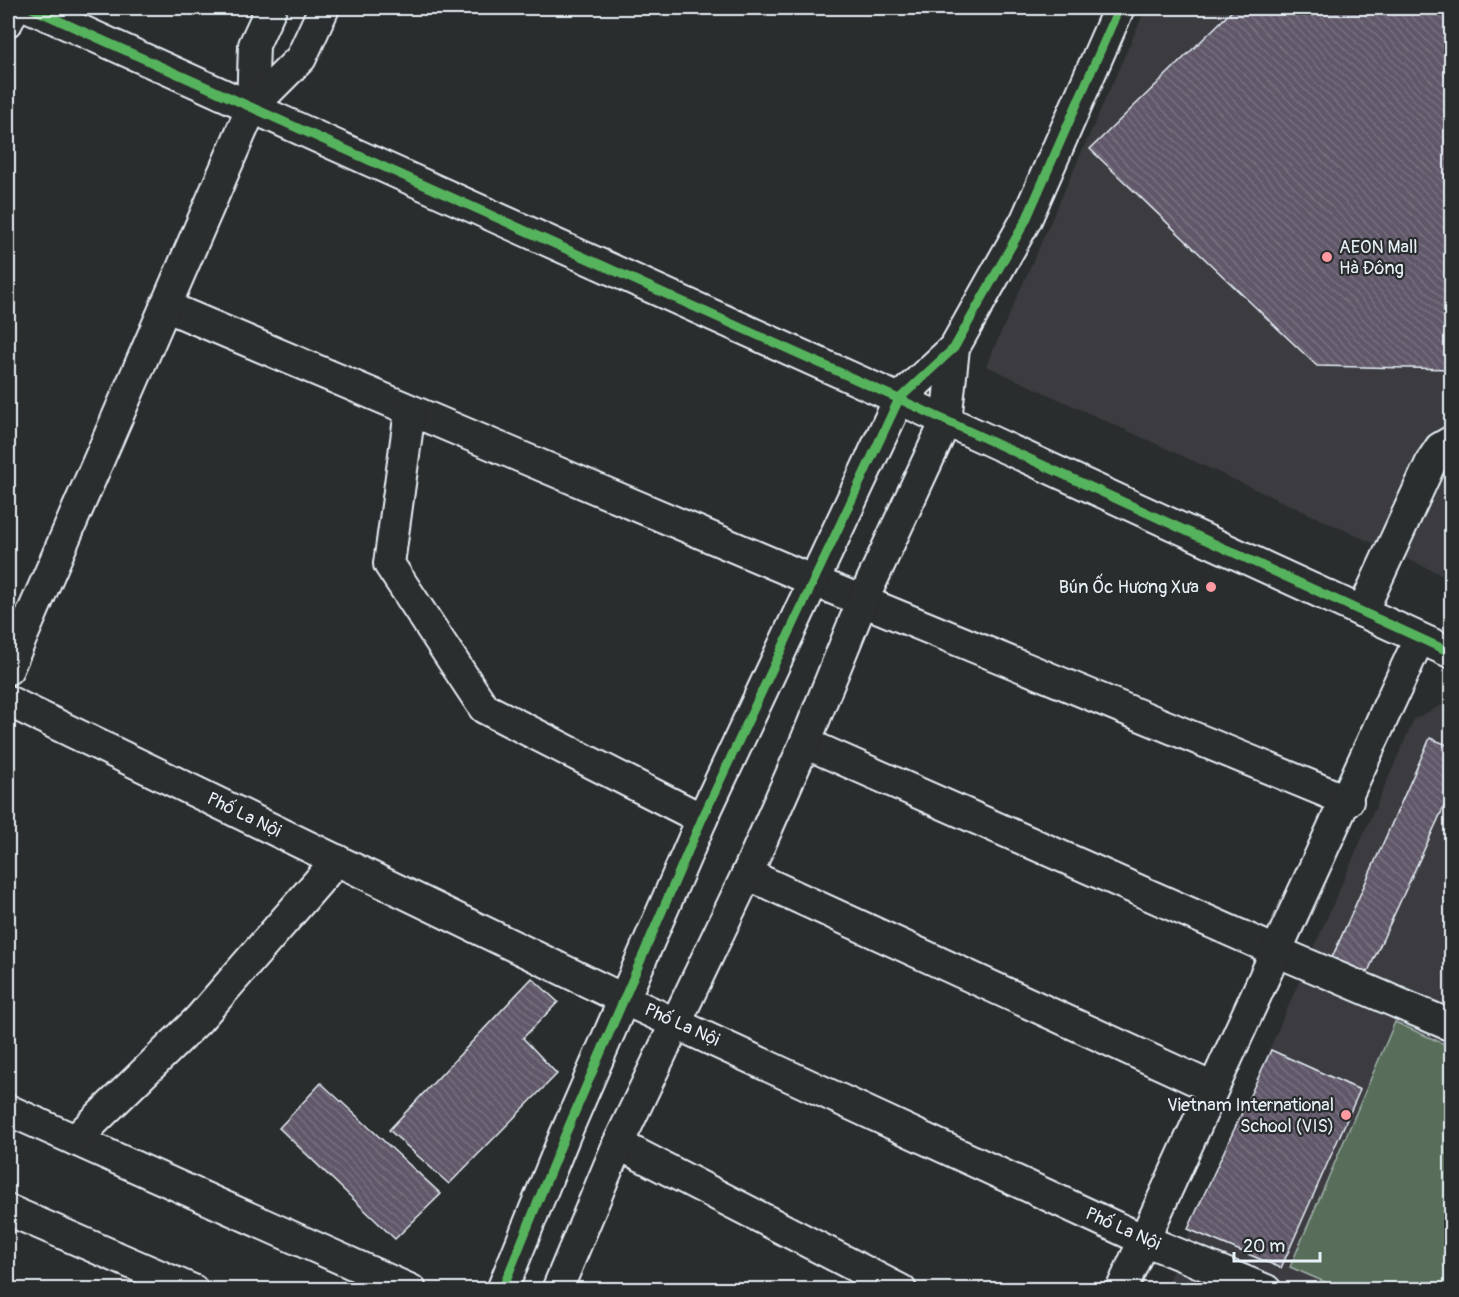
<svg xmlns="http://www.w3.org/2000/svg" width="1459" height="1297" font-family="Pangolin,sans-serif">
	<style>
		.built { fill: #3a3a40 }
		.green { fill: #596e5a; stroke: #a0b0a9; stroke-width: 1.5 }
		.building { fill: url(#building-back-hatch); stroke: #e8f1f8; stroke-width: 1.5 }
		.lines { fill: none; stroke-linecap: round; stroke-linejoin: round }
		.minor-casing { stroke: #e8f1f8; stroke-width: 34 }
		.minor { stroke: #2a2d2e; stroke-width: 30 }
		.cycleway-casing { stroke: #2a2d2e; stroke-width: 13 }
		.cycleway { stroke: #56b35d; stroke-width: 9 }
		.poi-dot { fill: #ff9aa2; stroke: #2a2d2e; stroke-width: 2 }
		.labels { text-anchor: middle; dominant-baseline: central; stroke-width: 4.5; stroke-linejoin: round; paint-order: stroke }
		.poi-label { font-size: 18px; fill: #e8f1f8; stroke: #2a2d2e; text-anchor: end }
		.street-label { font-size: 18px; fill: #e8f1f8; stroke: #2a2d2e }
	</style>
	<defs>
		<pattern id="building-back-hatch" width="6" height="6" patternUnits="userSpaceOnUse" patternTransform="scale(1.5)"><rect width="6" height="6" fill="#605869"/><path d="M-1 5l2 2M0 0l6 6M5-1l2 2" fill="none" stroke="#77707f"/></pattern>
	</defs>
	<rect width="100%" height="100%" fill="#2a2d2e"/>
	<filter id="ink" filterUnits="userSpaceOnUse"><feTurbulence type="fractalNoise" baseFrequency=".0167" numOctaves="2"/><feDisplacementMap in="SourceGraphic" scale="12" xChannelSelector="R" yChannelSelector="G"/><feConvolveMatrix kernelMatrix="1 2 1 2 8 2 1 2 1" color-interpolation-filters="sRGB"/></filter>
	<g filter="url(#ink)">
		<!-- built -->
		<g class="built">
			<polygon points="1146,8 1451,8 1451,579 986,366"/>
			<polygon points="1442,705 1451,709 1451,1289 1164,1290 1414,719"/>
		</g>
		<!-- green -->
		<polygon class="green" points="1395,1022 1451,1047 1451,1289 1341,1289 1290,1267"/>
		<!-- building -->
		<g class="building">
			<polygon points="1235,8 1452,8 1452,369 1317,366 1090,149"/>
			<polygon points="1430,738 1452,747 1452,789 1365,978 1330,962"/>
			<polygon points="532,978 558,1002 523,1038 557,1074 449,1184 389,1130"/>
			<polygon points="1271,1050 1360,1090 1281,1268 1188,1229"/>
			<polygon points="321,1083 441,1194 395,1239 279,1128"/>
		</g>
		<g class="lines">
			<defs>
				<g id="minor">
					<polyline points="31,8 899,399 1452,653"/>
					<polyline points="8,21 14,8"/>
					<polyline points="252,107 254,45 271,8"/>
					<polyline points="165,306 814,581 1348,801"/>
					<polyline points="410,411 389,564 484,708 702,819"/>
					<polyline points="1362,612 1432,460 1440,448 1452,441"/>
					<polyline points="8,669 252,107 301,58 324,8"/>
					<polyline points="8,701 625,1000 1144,1240 1266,1290"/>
					<polyline points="805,743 1276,951 1452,1026"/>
					<polyline points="747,874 1213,1088"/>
					<polyline points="8,1110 411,1290"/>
					<polyline points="75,1140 198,1020 337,860"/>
					<polyline points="618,1144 901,1290"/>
					<polyline points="8,1210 193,1290"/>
					<polyline points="502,1290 565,1135 702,819 899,399 954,348 1026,220 1119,8"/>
					<polyline points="557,1290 618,1144 747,874 805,743 862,602 946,421 954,348"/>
					<polyline points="1121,1290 1419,639"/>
				</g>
			</defs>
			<!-- minor casing -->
			<use href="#minor" class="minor-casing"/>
			<!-- minor -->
			<use href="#minor" class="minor"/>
			<defs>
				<g id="cycleway">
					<polyline points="31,8 899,399 1452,653"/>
					<polyline points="502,1290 565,1135 702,819 899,399 954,348 1026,220 1119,8"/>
				</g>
			</defs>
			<!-- cycleway casing -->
			<use href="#cycleway" class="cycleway-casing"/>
			<!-- cycleway -->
			<use href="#cycleway" class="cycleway"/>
		</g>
	</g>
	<!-- markers -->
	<g class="poi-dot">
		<circle cx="1327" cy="257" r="6"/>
		<circle cx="1211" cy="587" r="6"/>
		<circle cx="1346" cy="1115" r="6"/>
	</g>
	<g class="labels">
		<!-- poi labels -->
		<g class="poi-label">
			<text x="1339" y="247" text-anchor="start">AEON Mall<tspan x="1339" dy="21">Hà Đông</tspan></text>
			<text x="1199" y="587">Bún Ốc Hương Xưa</text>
			<text x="1334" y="1105">Vietnam International<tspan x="1334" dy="21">School (VIS)</tspan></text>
		</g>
		<!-- street labels -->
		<g class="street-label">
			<text transform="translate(244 815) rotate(26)">Phố La Nội</text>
			<text transform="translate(682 1025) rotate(24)">Phố La Nội</text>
			<text transform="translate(1123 1229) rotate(24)">Phố La Nội</text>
		</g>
	</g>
	<!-- margin -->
	<rect width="1459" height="1297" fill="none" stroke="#2a2d2e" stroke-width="30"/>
	<rect x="15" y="15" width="1429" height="1267" fill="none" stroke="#e8f1f8" stroke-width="2" filter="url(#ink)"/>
	<!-- scale -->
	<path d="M1234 1252v9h86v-9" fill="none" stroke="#e8f1f8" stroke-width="3"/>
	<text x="1243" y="1252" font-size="18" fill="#e8f1f8" stroke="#2a2d2e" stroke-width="4.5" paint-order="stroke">20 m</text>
</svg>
